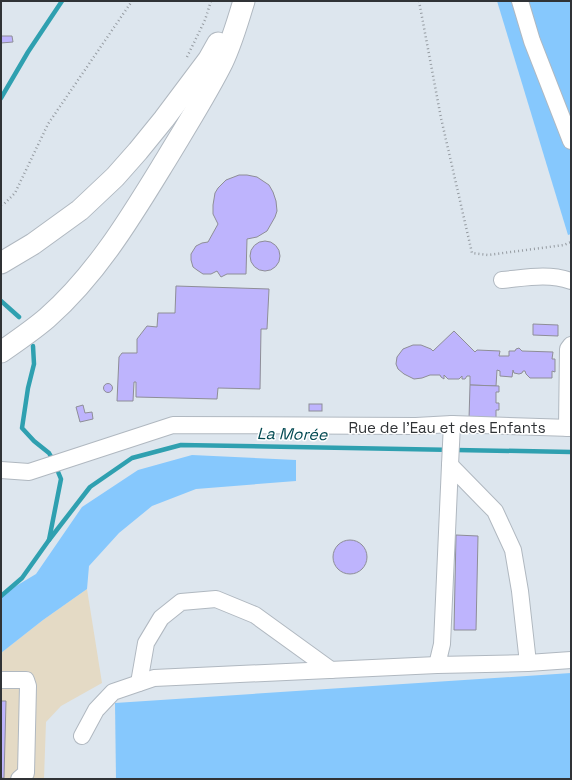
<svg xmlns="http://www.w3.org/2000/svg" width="572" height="780" font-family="'Space Grotesk',sans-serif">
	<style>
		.industrial { fill: #e4dac5 }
		.green { fill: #86c8fd }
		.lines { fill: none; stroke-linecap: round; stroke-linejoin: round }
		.stream { stroke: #2fa0b0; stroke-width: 4.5 }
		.building { fill: #beb4fd; stroke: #8e8e97 }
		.minor-casing { stroke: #b0b8c0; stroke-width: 18 }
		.major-casing { stroke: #b0b8c0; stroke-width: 23 }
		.path { stroke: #959ba1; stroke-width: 2.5; stroke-dasharray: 1 3; stroke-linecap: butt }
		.minor { stroke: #fff; stroke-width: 16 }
		.major { stroke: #fff; stroke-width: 21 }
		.labels { text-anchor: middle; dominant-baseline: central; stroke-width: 3; stroke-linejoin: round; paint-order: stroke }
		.street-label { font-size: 15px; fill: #303336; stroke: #fff }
		.water-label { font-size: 16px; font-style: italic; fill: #034952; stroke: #fff }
	</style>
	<rect width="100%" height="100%" fill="#dde6ee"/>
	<!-- industrial -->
	<polygon class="industrial" points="87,589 102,683 61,706 46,722 44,779 1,779 1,653 43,620"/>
	<!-- green -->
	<g class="green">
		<polygon points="497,1 571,1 571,234 568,235"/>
		<polygon points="192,455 296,460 296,481 196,489 152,506 119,533 89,566 87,589 43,620 1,653 1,595 36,574 82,507 138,470"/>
		<polygon points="571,673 571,779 116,779 115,703"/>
	</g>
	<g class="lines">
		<!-- stream -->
		<g class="stream">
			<polyline points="1,98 28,52 62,1"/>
			<polyline points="1,301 19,317"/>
			<polyline points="33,346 34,364 28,388 22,428 34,441 49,453 53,460"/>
			<polyline points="49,540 90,487 132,458 181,445 571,452"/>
			<polyline points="1,596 22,578 49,540 61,479 56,467"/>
		</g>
	</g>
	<!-- building -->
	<g class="building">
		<polygon points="1,36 12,36 13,42 1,43"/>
		<polygon points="239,175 247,175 257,177 269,185 273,192 276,201 277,211 275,217 267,231 257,237 247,239 246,274 227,274 221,277 217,271 211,274 203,274 197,270 193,267 191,260 191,254 196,246 202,243 208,242 218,224 213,214 213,205 215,193 218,188 226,180"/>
		<circle cx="265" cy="256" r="15"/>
		<polygon points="176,286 269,289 267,329 261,329 260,389 218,388 217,399 136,397 136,382 134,382 133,401 117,401 119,357 122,353 137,353 137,339 147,326 157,327 158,313 175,313"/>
		<polygon points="533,324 558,325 558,336 533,335"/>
		<polygon points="454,331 475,352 477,350 500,351 499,356 509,356 509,351 515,351 516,349 519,348 522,351 553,352 552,359 555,359 555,372 552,371 552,378 530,378 526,374 525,371 523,371 522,373 519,374 514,373 513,370 512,377 500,376 500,371 497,370 496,386 470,385 470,376 467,376 465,379 462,379 462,376 459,379 448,379 444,375 444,379 441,377 440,375 430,375 422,378 414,379 404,374 398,369 396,364 397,357 403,349 413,345 421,345 431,349 433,351"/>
		<circle cx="108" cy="388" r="4.5"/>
		<polygon points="470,385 499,386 499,392 496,392 496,403 499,403 499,410 496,410 496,420 469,419"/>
		<rect x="309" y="404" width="13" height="7"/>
		<polygon points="83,405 85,413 92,412 93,419 80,422 76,407"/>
		<polygon points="456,535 478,536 476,630 454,630"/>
		<circle cx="350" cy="557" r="17"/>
		<polygon points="1,701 6,701 4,778 1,778"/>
	</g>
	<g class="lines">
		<defs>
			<g id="minor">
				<polyline points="520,1 532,41 571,141"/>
				<path d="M502,280C525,278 548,273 571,281"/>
				<polyline points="567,428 568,349 571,345"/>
				<polyline points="450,465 452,424"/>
				<polyline points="1,470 29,472 173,425 416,426 452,424 571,428"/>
				<polyline points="528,663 520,591 513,550 495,511 450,465 442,644 437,665 528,663 571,660"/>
				<polyline points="1,680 26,680 28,686 26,773 19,779"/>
				<polyline points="139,683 146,643 161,618 181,602 216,599 255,615 331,670"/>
				<polyline points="82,736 96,710 113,692 154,678 437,665"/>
			</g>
			<g id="major">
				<polyline points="1,263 33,244 80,210 115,177 138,151 164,119 209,59 218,43"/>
				<path d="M1,352C17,341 33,330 47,318C98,273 132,215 167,158C185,128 204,98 220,67C231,46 237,23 244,1"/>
			</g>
		</defs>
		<!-- minor casing -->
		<use href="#minor" class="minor-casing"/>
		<!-- major casing -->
		<use href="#major" class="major-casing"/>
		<!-- path -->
		<g class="path">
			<polyline points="419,1 441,118 472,253 488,255 564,245 571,242"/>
			<polyline points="187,57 205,20 211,1"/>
			<polyline points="1,205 4,204 15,193 48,124 132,1"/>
		</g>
		<!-- minor -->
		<use href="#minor" class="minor"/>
		<!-- major -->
		<use href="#major" class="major"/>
	</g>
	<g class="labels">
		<!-- street labels -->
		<g class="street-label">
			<text x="447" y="427">Rue de l'Eau et des Enfants</text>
		</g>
		<!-- water labels -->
		<g class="water-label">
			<text transform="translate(292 434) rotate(1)">La Morée</text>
		</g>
	</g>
	<!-- border -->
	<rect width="572" height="780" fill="none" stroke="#303336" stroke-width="4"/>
</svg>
